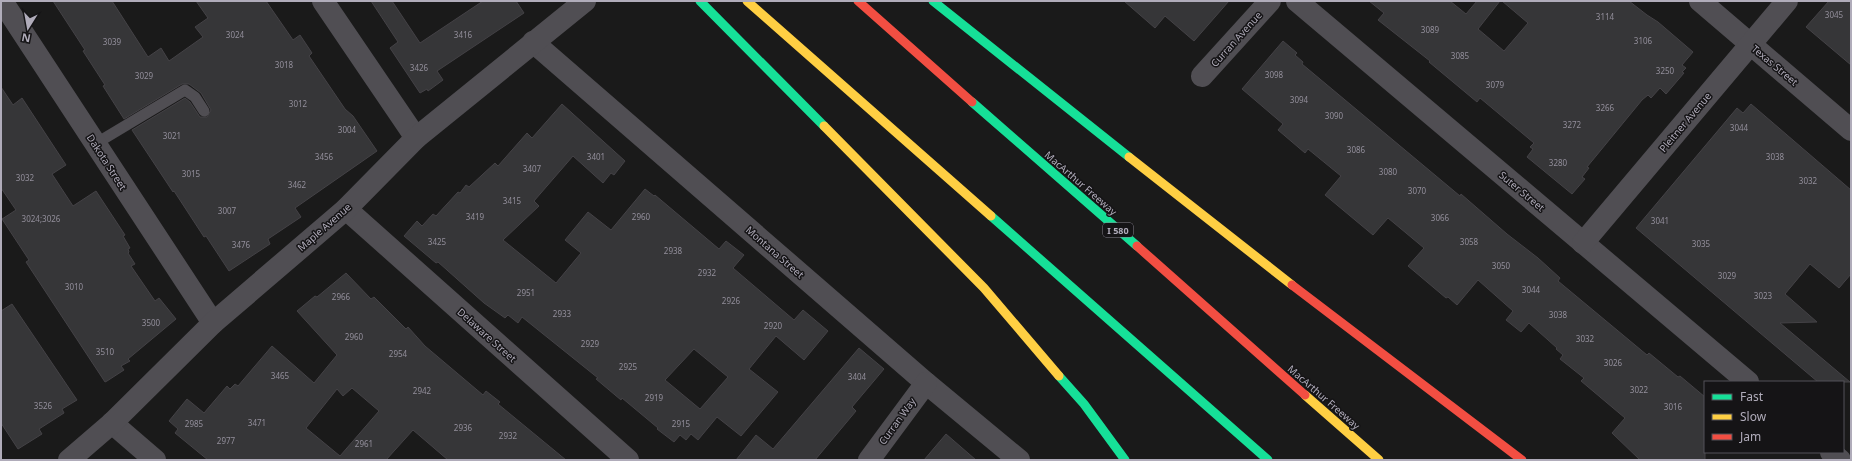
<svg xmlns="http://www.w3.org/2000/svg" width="1852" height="461" font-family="'Noto Sans',sans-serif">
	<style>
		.building { fill: #363638; stroke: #444246; fill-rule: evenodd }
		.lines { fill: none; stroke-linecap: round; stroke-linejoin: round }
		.lane { stroke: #504e53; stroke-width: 11 }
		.street { stroke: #504e53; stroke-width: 22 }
		.fast { stroke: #16e098; stroke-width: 9 }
		.slow { stroke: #ffcf43; stroke-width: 9 }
		.jam { stroke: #f24e42; stroke-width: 9 }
		.labels { text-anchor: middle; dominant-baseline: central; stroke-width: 3; stroke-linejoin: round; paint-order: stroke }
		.number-label { font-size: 8px; fill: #928e9a }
		.shield { fill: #151416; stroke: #827e89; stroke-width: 1 }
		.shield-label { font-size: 9px; font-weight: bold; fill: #b0acba }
		.street-label { font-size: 10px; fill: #b0acba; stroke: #151416 }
	</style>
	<rect width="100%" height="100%" fill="#1a1a1a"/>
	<!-- building -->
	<g class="building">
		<polygon points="53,1 112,1 148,57 161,48 169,61 203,37 195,27 208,18 196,1 266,1 293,40 300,35 312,53 309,56 345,109 353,116 377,151 295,208 301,217 268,239 270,244 229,271 206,236 204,237 174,191 173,192 132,130 185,98 190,102 200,117 207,117 211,110 201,93 189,84 182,84 124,119 103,86 105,85 83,51 85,50"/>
		<polygon points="371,1 392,1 420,43 483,1 516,1 524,13 437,71 443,80 428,91 427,89 420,93 390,48 398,42"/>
		<polygon points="1124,1 1229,1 1194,41 1165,16 1155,28"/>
		<polygon points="1369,1 1450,1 1466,14 1477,1 1500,1 1478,29 1504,51 1528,23 1502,1 1629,1 1647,15 1658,22 1693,52 1682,65 1686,68 1682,72 1684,73 1666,94 1660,88 1651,98 1648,95 1642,100 1587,167 1589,168 1582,177 1585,179 1572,194 1527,157 1533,149 1530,147 1534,143 1480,98 1477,102 1429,62 1430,61 1378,20 1384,13"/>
		<polygon points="1829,1 1851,1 1851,65 1806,27"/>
		<polygon points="1283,41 1297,53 1295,55 1303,62 1302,64 1460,196 1461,194 1507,234 1538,258 1560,278 1558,281 1647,355 1649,353 1678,377 1680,376 1705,397 1705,460 1640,460 1612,433 1625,418 1581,381 1584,378 1560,359 1563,355 1556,349 1557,348 1529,323 1521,332 1506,320 1513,311 1478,280 1457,305 1448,297 1446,298 1408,266 1424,248 1388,218 1373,235 1325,195 1341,176 1308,149 1305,153 1278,130 1283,124 1242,89"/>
		<polygon points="1,87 13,105 22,98 66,165 52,174 73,206 96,191 125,235 123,236 130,248 128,249 129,252 128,253 135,264 131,266 155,301 159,298 176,319 128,359 130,361 121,366 124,370 107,381 105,382 26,262 29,260 2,219 16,210 1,188"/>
		<path d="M562,104L625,161L614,175L611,173L603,183L573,156L534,201L539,206L503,240L556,283L581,253L565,240L588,212L611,230L645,189L654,196L655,195L719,249L726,241L744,255L733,268L794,320L803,310L828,331L804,360L776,336L749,369L778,392L741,436L717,417L698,440L691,434L686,440L680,435L674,442L657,429L658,428L622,398L621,400L596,379L598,378L522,317L518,323L508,315L505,318L484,303L438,262L436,263L404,236L417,221L422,226L433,214L436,216L458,192L460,193L466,185L469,187L495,163L498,166L527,133L532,138ZM694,349L728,377L700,409L665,380Z"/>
		<polygon points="1751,104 1851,190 1851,274 1839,288 1810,264 1785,294 1817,322 1780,323 1850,382 1818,382 1636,228 1737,108 1743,113"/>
		<path d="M346,273L371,299L374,297L406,329L408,327L425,346L483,395L486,391L500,402L498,404L566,460H448L413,430L386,460H208L175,433L178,429L169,421L187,399L204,413L227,386L230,389L235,384L238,386L272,346L314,383L337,355L297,311L315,296L317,297ZM352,388L379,411L340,456L306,428L337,389L343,396Z"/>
		<polygon points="12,304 77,400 62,409 64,413 39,429 42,434 18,449 1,423 1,311"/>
		<polygon points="859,348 884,369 852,407 856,411 815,460 736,460 756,435 773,449"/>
		<polygon points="946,434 976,460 924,460"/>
	</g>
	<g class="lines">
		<!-- lane -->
		<polyline class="lane" points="95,144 185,90 195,97 204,111"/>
		<!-- street -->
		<g class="street">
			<polyline points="2,1 213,323"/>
			<polyline points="323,1 416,138"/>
			<polyline points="1297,1 1748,382"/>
			<polyline points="1700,1 1851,130"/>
			<polyline points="533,42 926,383 1019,460"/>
			<polyline points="1202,76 1270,1"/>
			<polyline points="346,209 628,460"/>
			<polyline points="1583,243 1787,1"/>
			<polyline points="112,423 155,460"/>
			<polyline points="1831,452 1840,460"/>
			<polyline points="69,460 112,423 213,323 346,209 416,138 585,1"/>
			<polyline points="869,460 926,383"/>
		</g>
		<!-- fast -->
		<g class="fast">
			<polyline points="700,1 824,126"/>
			<polyline points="933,1 1129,157"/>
			<polyline points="972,102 1137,246"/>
			<polyline points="991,216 1268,460"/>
			<polyline points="1059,376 1084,404 1125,460"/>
		</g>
		<!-- slow -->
		<g class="slow">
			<polyline points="747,1 991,216"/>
			<polyline points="824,126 984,288 1059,376"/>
			<polyline points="1129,157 1292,285"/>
			<polyline points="1305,395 1379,460"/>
		</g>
		<!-- jam -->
		<g class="jam">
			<polyline points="858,1 972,102"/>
			<polyline points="1137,246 1305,395"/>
			<polyline points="1292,285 1522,460"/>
		</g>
	</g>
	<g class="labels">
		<!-- number labels -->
		<g class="number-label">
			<text x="1834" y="14">3045</text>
			<text x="1605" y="16">3114</text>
			<text x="1430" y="29">3089</text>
			<text x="235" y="34">3024</text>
			<text x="463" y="34">3416</text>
			<text x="1643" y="40">3106</text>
			<text x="112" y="41">3039</text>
			<text x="1460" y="55">3085</text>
			<text x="284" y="64">3018</text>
			<text x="419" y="67">3426</text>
			<text x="1665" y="70">3250</text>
			<text x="1274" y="74">3098</text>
			<text x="144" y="75">3029</text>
			<text x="1495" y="84">3079</text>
			<text x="1299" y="99">3094</text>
			<text x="298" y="103">3012</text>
			<text x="1605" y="107">3266</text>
			<text x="1334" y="115">3090</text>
			<text x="1572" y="124">3272</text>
			<text x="1739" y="127">3044</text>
			<text x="347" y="129">3004</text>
			<text x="172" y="135">3021</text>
			<text x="1356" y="149">3086</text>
			<text x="324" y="156">3456</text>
			<text x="596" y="156">3401</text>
			<text x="1775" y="156">3038</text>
			<text x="1558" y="162">3280</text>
			<text x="532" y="168">3407</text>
			<text x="1388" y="171">3080</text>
			<text x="191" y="173">3015</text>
			<text x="25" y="177">3032</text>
			<text x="1808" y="180">3032</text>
			<text x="297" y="184">3462</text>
			<text x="1417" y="190">3070</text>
			<text x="512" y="200">3415</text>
			<text x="227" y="210">3007</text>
			<text x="475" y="216">3419</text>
			<text x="641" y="216">2960</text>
			<text x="1440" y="217">3066</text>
			<text x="41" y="218">3024;3026</text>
			<text x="1660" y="220">3041</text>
			<text x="437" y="241">3425</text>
			<text x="1469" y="241">3058</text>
			<text x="1701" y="243">3035</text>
			<text x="241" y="244">3476</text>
			<text x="673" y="250">2938</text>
			<text x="1501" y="265">3050</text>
			<text x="707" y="272">2932</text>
			<text x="1727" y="275">3029</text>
			<text x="74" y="286">3010</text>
			<text x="1531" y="289">3044</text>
			<text x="526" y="292">2951</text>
			<text x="1763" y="295">3023</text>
			<text x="341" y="296">2966</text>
			<text x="731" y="300">2926</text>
			<text x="562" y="313">2933</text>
			<text x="1558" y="314">3038</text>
			<text x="151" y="322">3500</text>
			<text x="773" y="325">2920</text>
			<text x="354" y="336">2960</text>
			<text x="1585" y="338">3032</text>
			<text x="590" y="343">2929</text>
			<text x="105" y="351">3510</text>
			<text x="398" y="353">2954</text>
			<text x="1613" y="362">3026</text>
			<text x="628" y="366">2925</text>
			<text x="280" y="375">3465</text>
			<text x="857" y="376">3404</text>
			<text x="1639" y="389">3022</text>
			<text x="422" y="390">2942</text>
			<text x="654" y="397">2919</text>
			<text x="43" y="405">3526</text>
			<text x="1673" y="406">3016</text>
			<text x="257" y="422">3471</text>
			<text x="194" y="423">2985</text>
			<text x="681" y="423">2915</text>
			<text x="463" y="427">2936</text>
			<text x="508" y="435">2932</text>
			<text x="226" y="440">2977</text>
			<text x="364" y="443">2961</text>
		</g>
		<!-- shield labels -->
		<rect class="shield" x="1103" y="223" width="30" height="14" rx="3"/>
		<g class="shield-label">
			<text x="1118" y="230">I 580</text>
		</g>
		<!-- street labels -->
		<g class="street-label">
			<text transform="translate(1236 39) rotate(-48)">Curran Avenue</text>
			<text transform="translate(1775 65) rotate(40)">Texas Street</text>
			<text transform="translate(1685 122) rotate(-50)">Pleitner Avenue</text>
			<text transform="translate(107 162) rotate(57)">Dakota Street</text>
			<text transform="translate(1081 183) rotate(41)">MacArthur Freeway</text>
			<text transform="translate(1522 191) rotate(40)">Suter Street</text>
			<text transform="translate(324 227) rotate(-41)">Maple Avenue</text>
			<text transform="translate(775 252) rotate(41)">Montana Street</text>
			<text transform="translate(487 335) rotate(42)">Delaware Street</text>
			<text transform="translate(1324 397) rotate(41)">MacArthur Freeway</text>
			<text transform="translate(897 421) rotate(-54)">Curran Way</text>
		</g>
	</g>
	<!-- border -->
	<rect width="1852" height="461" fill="none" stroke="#b0acba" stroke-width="4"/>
	<!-- legend -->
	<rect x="1704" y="381" width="140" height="72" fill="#151416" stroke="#535158"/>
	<rect x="1712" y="394" width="20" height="6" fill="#16e098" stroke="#535158"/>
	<text x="1740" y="401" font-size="12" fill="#b0acba">Fast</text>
	<rect x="1712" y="414" width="20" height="6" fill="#ffcf43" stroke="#535158"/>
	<text x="1740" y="421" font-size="12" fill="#b0acba">Slow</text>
	<rect x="1712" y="434" width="20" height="6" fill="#f24e42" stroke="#535158"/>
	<text x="1740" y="441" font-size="12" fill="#b0acba">Jam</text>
	<!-- north arrow -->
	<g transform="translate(28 28) rotate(191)" stroke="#151416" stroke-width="3" paint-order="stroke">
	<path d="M0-3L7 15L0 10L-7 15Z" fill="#b0acba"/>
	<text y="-6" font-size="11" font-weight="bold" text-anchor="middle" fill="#b0acba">N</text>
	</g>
</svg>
